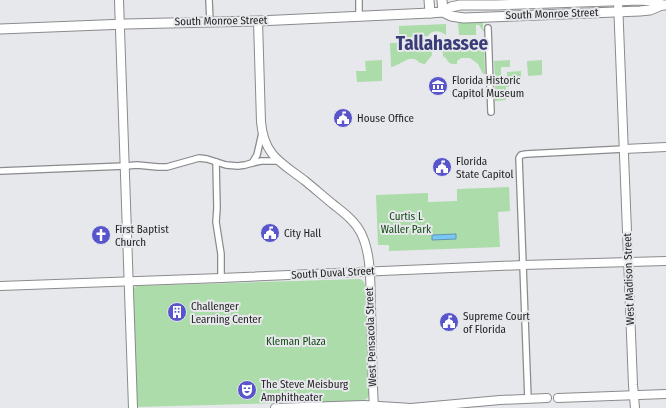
<svg xmlns="http://www.w3.org/2000/svg" width="666" height="408" font-family="'Fira Sans Condensed',sans-serif">
	<style>
		.green { fill: #abdca9 }
		.water { fill: #7ac7f3; stroke: #6096b6 }
		.lines { fill: none; stroke-linecap: round; stroke-linejoin: round }
		.street-casing { stroke: #898b8d; stroke-width: 8 }
		.secondary-casing { stroke: #898b8d; stroke-width: 10 }
		.primary-casing { stroke: #898b8d; stroke-width: 11 }
		.street { stroke: #fff; stroke-width: 5.5 }
		.secondary { stroke: #fff; stroke-width: 8 }
		.primary { stroke: #fff; stroke-width: 9 }
		.labels { text-anchor: middle; dominant-baseline: central; stroke-width: 4; stroke-linejoin: round; paint-order: stroke }
		.street-label { font-size: 11px; fill: #242526; stroke: #e7e8eb }
		.poi-label { font-size: 11px; fill: #242526; stroke: #e7e8eb; text-anchor: start }
		.park-label { font-size: 11px; fill: #124b15; stroke: #e7e8eb }
		.town-label { font-size: 19px; font-weight: bold; fill: #3a3c78; stroke: #e7e8eb }
	</style>
	<rect width="100%" height="100%" fill="#e7e8eb"/>
	<!-- green -->
	<g class="green">
		<polygon points="483,22 483,29 485,29 485,32 484,32 479,25 476,25 476,35 459,35 458,23"/>
		<path d="M446,24V35C440,31 433,29 428,36L399,38V26Z"/>
		<path d="M484,39L485,74H483L478,64L470,58H461L457,61V64C446,65 450,60 443,56L442,41Z"/>
		<path d="M431,42L432,55L425,64C419,64 418,60 414,59C406,57 399,66 391,67L390,43Z"/>
		<polygon points="382,60 382,81 357,82 356,71 366,71 365,61"/>
		<polygon points="510,60 510,67 501,67 501,78 495,78 494,61"/>
		<polygon points="542,60 542,75 528,76 527,61"/>
		<polygon points="521,71 521,83 509,84 509,87 506,87 506,100 495,101 495,84 507,83 507,72"/>
		<polygon points="509,187 510,211 498,212 500,247 389,251 389,245 378,245 376,195 428,193 428,202 457,201 457,189"/>
		<polygon points="360,279 363,281 365,285 369,394 367,399 359,401 137,407 135,402 132,290 136,286"/>
	</g>
	<!-- water -->
	<polygon class="water" points="456,234 456,239 432,240 432,235"/>
	<g class="lines">
		<defs>
			<g id="street">
				<polyline points="209,0 210,22"/>
				<polyline points="359,0 359,16"/>
				<polyline points="488,28 491,112"/>
				<polyline points="216,162 217,208 216,222 221,254 221,278"/>
				<polyline points="252,163 257,155 262,133"/>
				<polyline points="0,171 125,166 137,165 158,167 167,167 199,158 207,159 226,165 238,166 245,165 252,163 261,161 279,161"/>
				<polyline points="528,399 519,158 521,155 526,154 624,149"/>
			</g>
			<g id="secondary">
				<polyline points="119,0 133,408"/>
				<polyline points="618,1 633,385 635,408"/>
				<path d="M258,21L261,122C264,155 280,162 304,180C314,188 324,197 334,205C344,213 355,221 361,233C372,255 370,285 371,308C372,341 372,375 374,408"/>
				<polyline points="624,149 666,147"/>
				<polyline points="0,286 221,278 523,265 666,261"/>
				<polyline points="558,398 666,394"/>
				<polyline points="275,408 364,405 411,408 500,400 547,398"/>
			</g>
			<g id="primary">
				<polyline points="429,0 430,13"/>
				<polyline points="442,0 443,12"/>
				<polyline points="443,12 451,16 464,18 640,11 650,10 662,5 665,5"/>
				<polyline points="0,29 126,24 258,21 430,13 443,12 451,7 460,5 496,5 640,0 652,1 662,5"/>
			</g>
		</defs>
		<!-- street casing -->
		<use href="#street" class="street-casing"/>
		<!-- secondary casing -->
		<use href="#secondary" class="secondary-casing"/>
		<!-- primary casing -->
		<use href="#primary" class="primary-casing"/>
		<!-- street -->
		<use href="#street" class="street"/>
		<!-- secondary -->
		<use href="#secondary" class="secondary"/>
		<!-- primary -->
		<use href="#primary" class="primary"/>
	</g>
	<!-- icons -->
	<defs>
		<symbol id="museum-disc" viewBox="-11 -11 22 22"><circle r="9.5" fill="#5854cc" stroke="#e7e8eb"/><path d="M0-6L6-3V-2H-6V-3ZM-5-1h2V3h-2ZM-1-1h2V3h-2ZM3-1h2V3H3ZM-6 4H6V6H-6Z" fill="#fff"/></symbol>
		<symbol id="civic-disc" viewBox="-11 -11 22 22"><circle r="9.5" fill="#5854cc" stroke="#e7e8eb"/><path d="M-.6-6.5H3V-4.5H.6V-3L4-1V1h2V6H-6V1h2V-1L-.6-3ZM-1.2 2.5V6h2.4V2.5Z" fill="#fff"/></symbol>
		<symbol id="church-disc" viewBox="-11 -11 22 22"><circle r="9.5" fill="#5854cc" stroke="#e7e8eb"/><path d="M-1.2-6h2.4v3.5h3.3v2.4h-3.3V6h-2.4V-.1h-3.3v-2.4h3.3Z" fill="#fff"/></symbol>
		<symbol id="building-disc" viewBox="-11 -11 22 22"><circle r="9.5" fill="#5854cc" stroke="#e7e8eb"/><path d="M-4-6H4V6H1V3H-1V6H-4ZM-2.5-4.3h1.7v1.8h-1.7ZM.8-4.3h1.7v1.8H.8ZM-2.5-1h1.7V.8h-1.7ZM.8-1h1.7V.8H.8Z" fill="#fff"/></symbol>
		<symbol id="theatre-disc" viewBox="-11 -11 22 22"><circle r="9.5" fill="#5854cc" stroke="#e7e8eb"/><path d="M-5-5.5Q0-4 5-5.5V0Q5 5 0 6Q-5 5-5 0ZM-3.3-2.5H-1v1.5H-3.3ZM1-2.5H3.3v1.5H1ZM-2.8 1Q0 5.5 2.8 1Z" fill="#fff"/></symbol>
	</defs>
	<g fill-rule="evenodd">
		<use href="#museum-disc" x="427" y="75" width="22" height="22"/>
		<use href="#civic-disc" x="332" y="107" width="22" height="22"/>
		<use href="#civic-disc" x="431" y="156" width="22" height="22"/>
		<use href="#civic-disc" x="259" y="222" width="22" height="22"/>
		<use href="#church-disc" x="90" y="224" width="22" height="22"/>
		<use href="#building-disc" x="166" y="301" width="22" height="22"/>
		<use href="#civic-disc" x="438" y="311" width="22" height="22"/>
		<use href="#theatre-disc" x="236" y="379" width="22" height="22"/>
	</g>
	<g class="labels">
		<!-- street labels -->
		<g class="street-label">
			<text transform="translate(552 14) rotate(-2)">South Monroe Street</text>
			<text transform="translate(221 21) rotate(-1)">South Monroe Street</text>
			<text transform="translate(333 273) rotate(-3)">South Duval Street</text>
			<text transform="translate(629 279) rotate(-92)">West Madison Street</text>
			<text transform="translate(371 337) rotate(-92)">West Pensacola Street</text>
		</g>
		<!-- poi labels -->
		<g class="poi-label">
			<text x="452" y="80">Florida Historic<tspan x="452" dy="13">Capitol Museum</tspan></text>
			<text x="357" y="118">House Office</text>
			<text x="456" y="161">Florida<tspan x="456" dy="13">State Capitol</tspan></text>
			<text x="115" y="229">First Baptist<tspan x="115" dy="13">Church</tspan></text>
			<text x="284" y="233">City Hall</text>
			<text x="191" y="306">Challenger<tspan x="191" dy="13">Learning Center</tspan></text>
			<text x="463" y="316">Supreme Court<tspan x="463" dy="13">of Florida</tspan></text>
			<text x="261" y="384">The Steve Meisburg<tspan x="261" dy="13">Amphitheater</tspan></text>
		</g>
		<!-- park labels -->
		<g class="park-label">
			<text x="406" y="216">Curtis L<tspan x="406" dy="13">Waller Park</tspan></text>
			<text x="296" y="341">Kleman Plaza</text>
		</g>
		<!-- town labels -->
		<g class="town-label">
			<text x="442" y="43">Tallahassee</text>
		</g>
	</g>
</svg>
